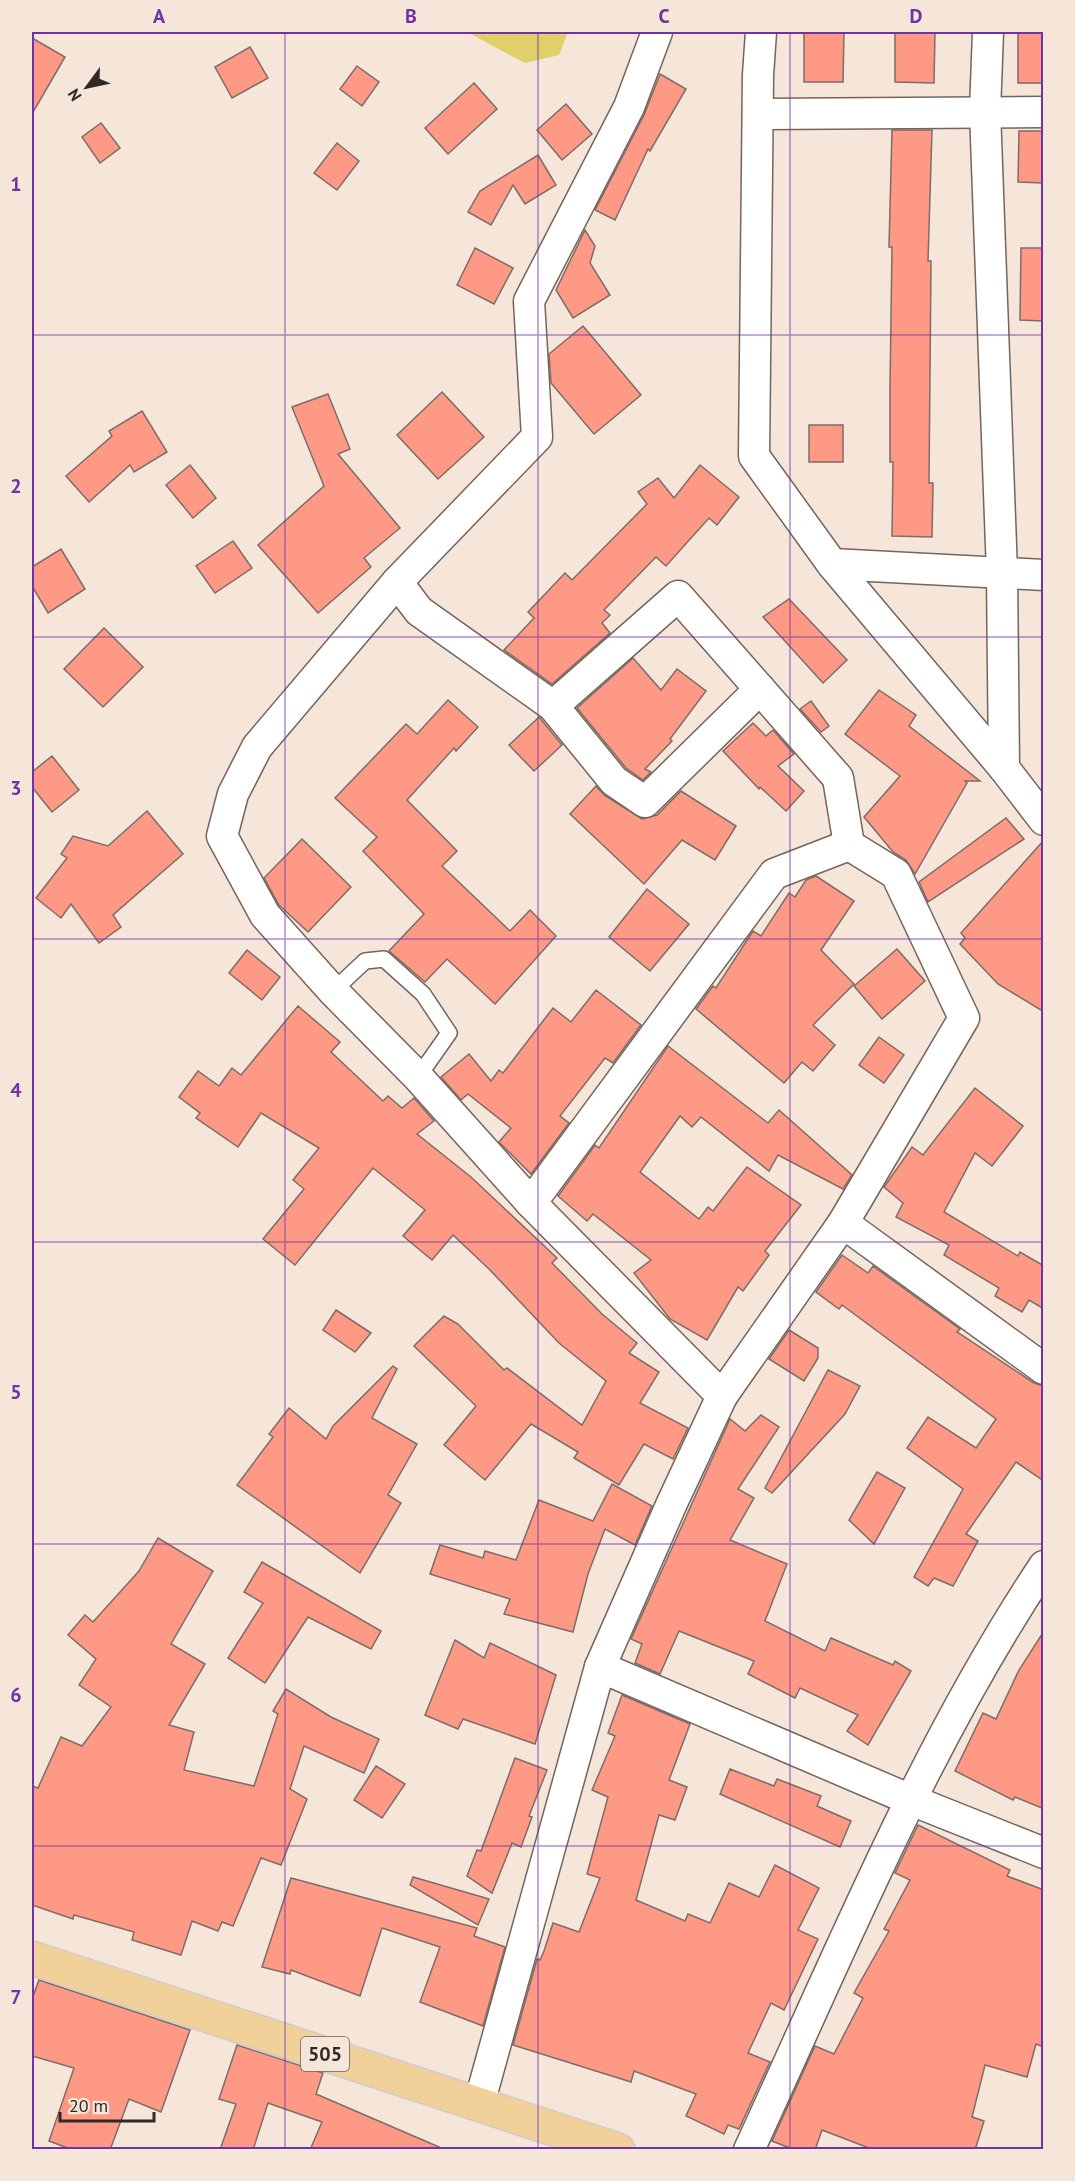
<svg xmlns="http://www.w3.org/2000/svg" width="1075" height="2181" font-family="'PT Sans',sans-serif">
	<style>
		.water { fill: #e1d06a }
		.building { fill: #fd9984; stroke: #7e6c68; stroke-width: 1.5 }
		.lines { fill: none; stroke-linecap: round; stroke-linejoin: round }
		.service-casing { stroke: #74655c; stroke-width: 18 }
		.minor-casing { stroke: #74655c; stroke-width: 33 }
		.primary-casing { stroke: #cdcccb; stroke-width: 36 }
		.service { stroke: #fff; stroke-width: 15 }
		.minor { stroke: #fff; stroke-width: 30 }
		.primary { stroke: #f1d09a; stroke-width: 33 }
		.grid { fill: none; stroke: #6f32a7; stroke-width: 1.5; stroke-opacity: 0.55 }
		.labels { text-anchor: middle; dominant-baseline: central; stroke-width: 4.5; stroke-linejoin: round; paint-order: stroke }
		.shield { fill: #f6e5d9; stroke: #6b625c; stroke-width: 1.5 }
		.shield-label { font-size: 20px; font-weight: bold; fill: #302a26 }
		.neatline { fill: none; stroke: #6f32a7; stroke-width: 2 }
		.grid-label { font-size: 20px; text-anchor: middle; font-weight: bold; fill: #6f32a7 }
	</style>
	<rect width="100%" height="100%" fill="#f6e5d9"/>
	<!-- water -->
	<polygon class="water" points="467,32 568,32 559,55 525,63"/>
	<!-- building -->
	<g class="building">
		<polygon points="804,32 844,32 843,82 804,82"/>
		<polygon points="895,32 935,32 934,83 895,82"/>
		<rect x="1018" y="32" width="26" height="51"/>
		<polygon points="32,38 65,57 32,114"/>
		<polygon points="250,47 268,78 232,98 215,67"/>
		<polygon points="357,66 379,82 362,106 340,89"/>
		<polygon points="660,74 686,89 650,151 648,149 615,220 595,210 644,115"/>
		<polygon points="474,83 497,109 448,154 425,128"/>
		<polygon points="566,104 592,134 562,160 537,130"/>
		<polygon points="101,123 120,148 100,163 82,137"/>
		<polygon points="892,130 932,130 928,261 931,261 929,483 933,483 932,537 892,536 893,462 890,462 890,388 892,247 889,247"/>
		<polygon points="1019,131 1044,131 1044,183 1018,182"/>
		<polygon points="337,143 359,161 337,190 314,173"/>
		<polygon points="538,155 556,185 525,204 513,185 491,225 468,212 480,191"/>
		<polygon points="585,230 595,246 590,263 610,295 573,318 556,290"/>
		<polygon points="475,248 513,268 494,304 457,285"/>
		<polygon points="1021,248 1044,248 1044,321 1020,320"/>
		<polygon points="583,326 641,395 594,434 551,383 549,354"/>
		<polygon points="442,392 484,437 438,479 397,435"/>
		<polygon points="328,394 350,449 338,454 400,528 364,558 371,567 318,613 258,545 324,486 292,407"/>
		<polygon points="142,411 167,452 134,472 130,465 89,502 66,476 112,436 109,431"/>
		<rect x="809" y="425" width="34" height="37"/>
		<polygon points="190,465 216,498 193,518 166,485"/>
		<polygon points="700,465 739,497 717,525 709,518 666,566 656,557 604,610 610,615 602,623 610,633 552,684 504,650 534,618 528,612 565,573 572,580 647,504 638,492 658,478 674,498"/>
		<polygon points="233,541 252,568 215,593 196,566"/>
		<polygon points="61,549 85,589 48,613 32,586 32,567"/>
		<polygon points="789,599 847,660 823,683 763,617"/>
		<polygon points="104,628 143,667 103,707 64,669"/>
		<polygon points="633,658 661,690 677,669 706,691 670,739 672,741 645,769 651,772 643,780 626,768 577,708"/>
		<polygon points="879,690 916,715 909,726 980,781 965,781 967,783 915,874 906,860 893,852 864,817 900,776 845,734"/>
		<polygon points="448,700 478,727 456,751 454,748 407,800 457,851 442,866 510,931 530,910 556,936 495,1004 447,959 425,982 389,951 424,914 363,851 377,837 335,798 406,724 417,734"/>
		<polygon points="811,701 829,726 821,732 800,709"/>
		<polygon points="539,717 562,745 534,771 509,745"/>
		<polygon points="753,723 766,736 773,730 794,754 778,766 804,791 786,811 760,787 759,789 723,751"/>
		<polygon points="52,756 79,790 52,812 32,787 32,772"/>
		<polygon points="596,786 604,795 642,819 657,815 681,791 736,826 715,860 682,840 644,884 570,814"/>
		<polygon points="147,811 183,854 113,915 121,927 99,943 71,904 61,918 36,898 67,858 61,854 73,836 108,846"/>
		<polygon points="1006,818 1024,839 928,902 919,882"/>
		<polygon points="302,839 351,887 308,932 279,905 264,878"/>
		<polygon points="1044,840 1044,1012 998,984 960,944 965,938 961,933"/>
		<polygon points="816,876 854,901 821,950 854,984 813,1025 835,1045 813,1071 802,1062 784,1083 696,1009 713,986 716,988 753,931 761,936 789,893 795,897 806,880"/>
		<polygon points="647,889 689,924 650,971 609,937"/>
		<polygon points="897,949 925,981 882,1019 854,986"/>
		<polygon points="247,950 280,977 262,1000 229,973"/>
		<polygon points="596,990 641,1025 613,1063 605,1058 560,1116 569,1123 531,1174 499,1142 511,1128 468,1094 461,1100 441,1077 469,1054 491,1081 499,1070 503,1073 553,1008 571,1022"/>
		<polygon points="298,1006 340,1042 331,1052 383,1101 388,1096 402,1108 414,1098 434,1121 417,1134 471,1177 557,1258 552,1263 602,1314 637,1343 629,1353 659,1372 640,1403 688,1428 673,1459 644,1444 619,1485 574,1458 578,1452 531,1424 485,1480 444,1445 476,1406 414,1346 444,1316 458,1324 504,1370 507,1368 582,1425 606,1381 559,1343 490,1270 453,1235 432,1260 403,1236 425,1210 373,1168 295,1265 263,1239 304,1189 293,1180 319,1148 261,1113 238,1147 196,1118 200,1113 179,1097 198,1071 219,1086 232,1068 241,1075"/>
		<polygon points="879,1037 904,1055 884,1083 859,1065"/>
		<polygon points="668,1046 768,1123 779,1110 852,1175 843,1189 778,1155 769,1171 701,1117 692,1127 680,1116 640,1172 699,1219 708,1207 713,1211 747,1167 801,1205 765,1251 769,1255 743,1291 738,1287 707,1340 670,1319 634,1273 651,1260 593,1214 587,1221 558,1196 595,1145 599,1148"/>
		<polygon points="975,1088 1023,1126 992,1166 975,1153 944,1212 1018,1256 1020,1252 1044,1266 1044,1309 1029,1300 1022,1312 995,1296 999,1288 944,1255 949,1245 896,1217 903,1203 884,1187 912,1147 923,1155"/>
		<polygon points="842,1255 868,1273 873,1266 960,1329 957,1332 1034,1383 1044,1386 1044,1481 1016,1462 966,1534 978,1541 953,1586 934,1578 928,1586 914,1577 963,1489 907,1448 928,1417 976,1448 996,1419 842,1305 839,1309 816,1292"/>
		<polygon points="336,1310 371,1333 355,1352 323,1330"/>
		<polygon points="789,1330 818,1348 818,1358 804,1381 769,1359"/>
		<polygon points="393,1366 397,1369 372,1418 417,1444 388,1495 401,1503 360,1573 237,1485 273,1437 269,1434 289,1408 326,1439 333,1426"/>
		<polygon points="828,1370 860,1386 845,1414 772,1493 765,1488"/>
		<polygon points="761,1415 779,1427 738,1489 754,1498 730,1540 787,1564 765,1621 825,1651 831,1638 893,1665 895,1661 911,1671 868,1745 847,1731 858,1715 800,1688 795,1698 748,1674 754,1661 679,1631 660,1674 635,1663 642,1644 631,1639 730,1419 745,1431"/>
		<polygon points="877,1472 905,1488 874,1544 849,1520"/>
		<polygon points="612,1484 652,1506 635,1545 605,1529 588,1574 573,1632 504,1614 510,1599 430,1574 440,1545 483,1558 485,1551 516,1560 539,1500 593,1521"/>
		<polygon points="158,1538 213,1571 171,1644 205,1664 169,1725 194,1732 184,1770 254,1786 278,1714 273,1711 286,1689 331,1717 379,1739 364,1773 304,1746 290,1789 307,1799 281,1865 261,1858 233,1926 222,1922 218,1931 192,1921 181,1955 132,1940 134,1932 74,1915 73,1919 32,1905 32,1786 38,1788 61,1737 82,1746 111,1707 79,1685 96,1659 68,1635 85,1615 93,1622 139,1571"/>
		<polygon points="262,1562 381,1631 371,1649 308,1617 265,1683 228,1658 263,1603 244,1592"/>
		<polygon points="1044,1631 1044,1809 1015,1797 1013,1800 955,1771 983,1713 996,1719 1019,1670"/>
		<polygon points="455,1640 484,1658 490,1643 556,1675 535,1744 463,1719 458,1729 425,1715"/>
		<polygon points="622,1695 690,1724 669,1780 687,1787 675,1820 659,1815 636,1900 685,1921 688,1914 710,1923 729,1883 759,1897 775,1865 819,1888 798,1930 818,1939 784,2010 771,2003 748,2053 770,2062 739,2129 728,2125 724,2134 686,2116 696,2094 634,2071 631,2082 513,2045 537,1959 540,1960 544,1951 553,1923 579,1932 600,1878 587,1874 608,1797 592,1790 615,1736 608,1733"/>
		<polygon points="515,1758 547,1770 529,1816 532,1817 521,1847 512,1843 492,1893 467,1876 477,1850 481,1851"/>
		<polygon points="376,1766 405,1784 382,1818 354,1800"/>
		<polygon points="730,1769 774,1786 777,1779 821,1796 817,1806 851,1821 840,1847 720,1794"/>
		<polygon points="918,1825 1010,1870 1007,1876 1044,1890 1044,2047 1036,2044 1027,2077 985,2065 972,2117 984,2121 975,2150 874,2150 822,2130 815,2150 795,2150 772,2141 815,2046 834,2054 863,1998 854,1993 889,1931 884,1929 910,1880 895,1873"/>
		<polygon points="413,1877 489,1899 478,1925 410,1885"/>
		<polygon points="291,1878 477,1928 474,1936 505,1947 483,2026 420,2002 440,1947 382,1928 360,1996 291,1970 290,1974 262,1967"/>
		<polygon points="39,1980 190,2030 161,2112 129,2099 110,2150 73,2150 49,2141 74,2068 32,2056 32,1999"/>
		<polygon points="237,2045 323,2073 316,2094 446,2150 310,2150 322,2122 268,2103 253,2150 220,2150 236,2104 219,2099"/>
	</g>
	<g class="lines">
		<defs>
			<polyline id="service" points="333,991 365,961 384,959 423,994 449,1033 418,1077"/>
			<g id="minor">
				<polyline points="657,32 629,107 529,301 537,437 397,582 257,747 233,794 222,836 265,915 333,991 418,1077 531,1203 722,1396"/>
				<polyline points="761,32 758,75 754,456 832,564 1004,768"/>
				<polyline points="988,32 985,111 1002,573 1004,768 1044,820"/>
				<polyline points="758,114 1044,112"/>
				<polyline points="832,564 1044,575"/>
				<polyline points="397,582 419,611 553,706 614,781 645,802 760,689"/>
				<polyline points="531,1203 774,874 849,845"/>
				<polyline points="843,1223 1044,1369"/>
				<polyline points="600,1667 911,1800 1044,1853"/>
				<polyline points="479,2104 600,1667 672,1503 722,1396 843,1223 964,1018 896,874 849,845 838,778 678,596 553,706"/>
				<path d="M749,2150C840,1953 923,1748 1044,1566"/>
			</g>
			<polyline id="primary" points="32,1958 618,2150"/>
		</defs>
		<!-- service casing -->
		<use href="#service" class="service-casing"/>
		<!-- minor casing -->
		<use href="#minor" class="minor-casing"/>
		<!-- primary casing -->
		<use href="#primary" class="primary-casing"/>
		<!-- service -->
		<use href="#service" class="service"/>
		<!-- minor -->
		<use href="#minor" class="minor"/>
		<!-- primary -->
		<use href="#primary" class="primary"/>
	</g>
	<!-- grid -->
	<path class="grid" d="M285,32V2150M538,32V2150M790,32V2150M32,335H1044M32,637H1044M32,939H1044M32,1242H1044M32,1544H1044M32,1846H1044"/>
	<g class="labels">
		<!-- shield labels -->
		<rect class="shield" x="301" y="2037" width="48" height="34" rx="4.5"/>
		<g class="shield-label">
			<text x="325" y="2054">505</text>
		</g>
	</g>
	<!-- border -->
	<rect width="1075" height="2181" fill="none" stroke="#f6e5d9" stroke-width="66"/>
	<!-- north arrow -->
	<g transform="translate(87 87) rotate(237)" stroke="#f6e5d9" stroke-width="4.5" paint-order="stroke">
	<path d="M0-4.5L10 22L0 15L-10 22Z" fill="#302a26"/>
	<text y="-9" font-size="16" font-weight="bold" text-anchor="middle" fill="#302a26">N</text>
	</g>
	<!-- scale -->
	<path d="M60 2112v9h94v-9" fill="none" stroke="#302a26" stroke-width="3"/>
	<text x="69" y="2112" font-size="18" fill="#302a26" stroke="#f6e5d9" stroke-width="4.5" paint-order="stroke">20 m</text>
	<rect x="33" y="33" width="1009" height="2115" class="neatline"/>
	<g class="grid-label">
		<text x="159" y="23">A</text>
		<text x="411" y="23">B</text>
		<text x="664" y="23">C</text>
		<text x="916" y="23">D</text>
		<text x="16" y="191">1</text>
		<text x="16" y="493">2</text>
		<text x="16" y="795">3</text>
		<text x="16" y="1097">4</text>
		<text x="16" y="1399">5</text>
		<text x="16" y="1702">6</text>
		<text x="16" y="2004">7</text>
	</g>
</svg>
